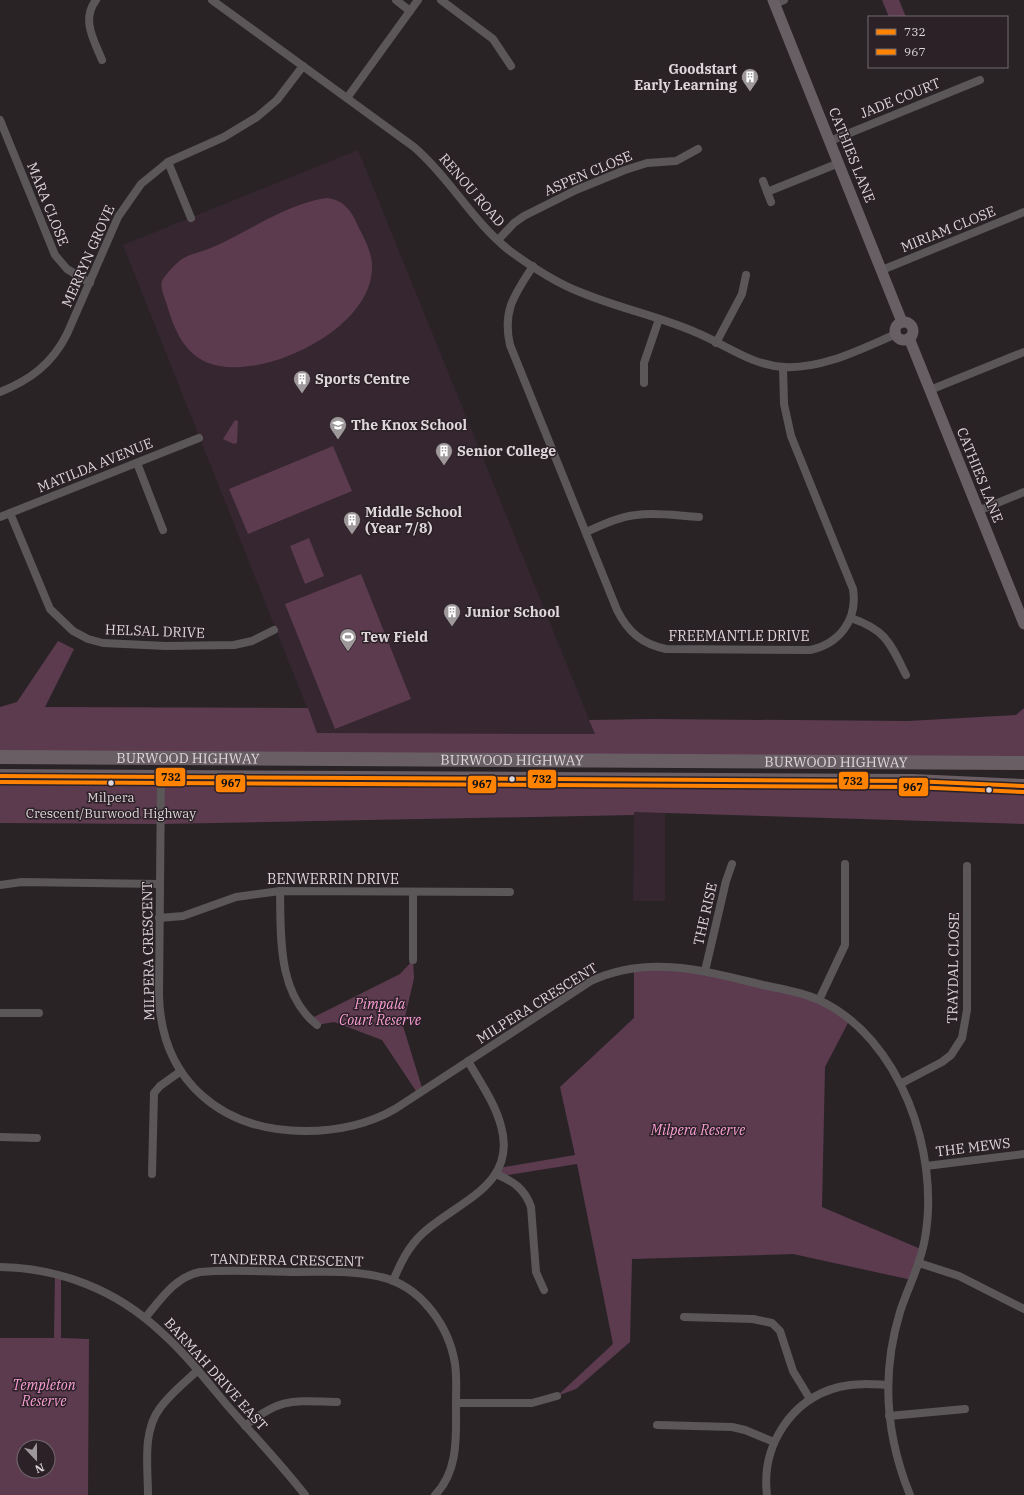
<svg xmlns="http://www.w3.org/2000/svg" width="1024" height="1495" font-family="'IBM Plex Serif',serif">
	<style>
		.built { fill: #35262f }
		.green { fill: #5c3b4f; fill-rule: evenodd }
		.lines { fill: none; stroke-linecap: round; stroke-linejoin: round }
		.street { stroke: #5b5759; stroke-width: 8 }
		.secondary { stroke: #685f64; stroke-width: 11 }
		.highway { stroke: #6a5e65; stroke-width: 14 }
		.bus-1-casing { stroke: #2b2127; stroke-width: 7 }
		.bus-2-casing { stroke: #2b2127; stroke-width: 7 }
		.bus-1 { stroke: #ff8200; stroke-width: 4 }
		.bus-2 { stroke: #ff8200; stroke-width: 4 }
		.bus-dot { fill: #ded7da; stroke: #2b2127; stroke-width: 1.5 }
		.labels { text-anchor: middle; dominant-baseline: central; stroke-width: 3; stroke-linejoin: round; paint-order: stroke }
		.bus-label { font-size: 13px; fill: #ded7da; stroke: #2b2127 }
		.poi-label { font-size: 14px; font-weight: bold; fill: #ded7da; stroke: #2b2127; text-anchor: start }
		.street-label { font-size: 14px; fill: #ded7da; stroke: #2b2127 }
		.park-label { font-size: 14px; font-style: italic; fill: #fb9ed5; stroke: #2b2127 }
		.line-badge { stroke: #2b2127; stroke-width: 1.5 }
		.pale-badge-label { font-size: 11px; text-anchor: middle; font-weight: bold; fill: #111 }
	</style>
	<rect width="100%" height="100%" fill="#292326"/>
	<!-- built -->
	<g class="built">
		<polygon points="358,150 595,734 317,733 123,245"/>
		<polygon points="634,812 665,812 665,901 633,901"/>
	</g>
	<!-- green -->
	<g class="green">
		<polygon points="882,0 899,0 906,17 889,17"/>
		<path d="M326,198C343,199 352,211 358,226C364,238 372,252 372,266C373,322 290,365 241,367C194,370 178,344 166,302C164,296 159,285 163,279C167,273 176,263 182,259C191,253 203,252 213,247C249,231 287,204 326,198Z"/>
		<polygon points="235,420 238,421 237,443 234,444 223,439"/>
		<polygon points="333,446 352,491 248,534 229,489"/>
		<polygon points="309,538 324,576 305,584 290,546"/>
		<polygon points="361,574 411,699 335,729 285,604"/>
		<polygon points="58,641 74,649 45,707 308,708 317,733 595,734 589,720 652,719 908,721 1016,715 1024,708 1024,758 0,757 0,707 17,702"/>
		<polygon points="0,776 1024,786 1024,824 634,812 634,815 160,824 0,823"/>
		<polygon points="413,960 414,978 403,1026 423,1091 418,1094 382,1040 334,1022 317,1025 310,1019 400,974"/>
		<polygon points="669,966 807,996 849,1021 825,1067 822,1207 923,1250 912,1280 793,1254 632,1259 630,1342 576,1389 557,1396 613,1344 577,1164 501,1176 499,1168 575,1155 560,1087 634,1018 634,968"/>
		<path d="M55,1274L61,1275V1338L89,1339L88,1495H0V1338H54ZM24,1447H48V1471H24Z"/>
	</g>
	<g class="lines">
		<!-- street -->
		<g class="street">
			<path d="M96,0C81,20 94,40 102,60"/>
			<path d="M212,0L414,147C450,178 472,221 510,251C532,267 556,283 580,292C618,308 658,316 695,332C725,344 750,365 784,367C823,369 861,349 896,334"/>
			<polyline points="396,0 410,11"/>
			<polyline points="441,0 493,39 511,66"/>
			<polyline points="775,4 784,0"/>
			<polyline points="347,98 418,0"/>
			<polyline points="0,120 55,255 67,269 90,283"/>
			<polyline points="830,141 980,80"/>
			<polyline points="168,162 191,218"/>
			<polyline points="763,181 771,202"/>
			<polyline points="767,192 839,163"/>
			<polyline points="498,240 514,223 524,216 576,190 625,170 647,163 676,161 698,149"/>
			<path d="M533,266C515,294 502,310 510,345L617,610C628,632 642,644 666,649L810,650C839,644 858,620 853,589L791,436L784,404L783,367"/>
			<polyline points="882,270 1024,212"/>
			<polyline points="716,343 742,294 746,275"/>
			<polyline points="644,383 644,363 659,319"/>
			<polyline points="930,390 1024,352"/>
			<path d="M0,392C30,380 52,364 67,334L118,217L141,184L168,162L224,137L257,117L277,100L303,66"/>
			<polyline points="137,463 163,530"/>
			<polyline points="978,511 1024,492"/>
			<polyline points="10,513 50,609 73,631 88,639 103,643 166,646 234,645 252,641 274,630"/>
			<polyline points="0,517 199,438"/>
			<path d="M586,532C602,525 618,517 636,515C657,512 678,516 699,517"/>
			<path d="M851,618C886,630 890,643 906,675"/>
			<path d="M161,777L159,995C161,1081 222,1131 305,1131C338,1131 367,1125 395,1109L591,981C648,954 706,971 763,985C781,989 802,992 819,1000C901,1038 940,1154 925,1238C921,1264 908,1287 900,1312C881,1374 886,1436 910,1495"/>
			<polyline points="0,885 22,882 159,884"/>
			<path d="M280,891C281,936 277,993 317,1025"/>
			<polyline points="413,892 413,960"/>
			<polyline points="159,918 183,916 236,897 280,891 510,892"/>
			<polyline points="705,971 726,881 732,864"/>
			<polyline points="819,1000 845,945 845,864"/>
			<polyline points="0,1013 39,1013"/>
			<polyline points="900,1084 942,1062 951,1055 962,1038 967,1010 967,866"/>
			<polyline points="0,1137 37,1138"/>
			<polyline points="926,1166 1024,1154"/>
			<polyline points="152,1174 154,1093 160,1086 181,1071"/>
			<path d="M496,1174C513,1181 525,1189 531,1207L536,1272L544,1290"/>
			<polyline points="919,1263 959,1276 1024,1309"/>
			<path d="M0,1267C60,1268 116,1290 160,1331C185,1353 206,1380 227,1405C253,1435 281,1464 305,1495"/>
			<path d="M393,1281C400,1264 408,1247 422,1234C456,1202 518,1186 501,1126C495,1103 480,1082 468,1061"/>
			<polyline points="684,1317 753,1319 772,1323 780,1331 793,1371 810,1399"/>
			<path d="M145,1318C161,1299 175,1277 200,1272C232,1269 265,1272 297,1272C325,1272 354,1270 381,1277C421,1286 449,1326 455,1364C457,1377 456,1391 456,1404C456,1435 459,1471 435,1495"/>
			<polyline points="456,1403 532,1403 557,1396"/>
			<polyline points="889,1416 965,1409"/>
			<polyline points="657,1425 732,1427 745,1430 774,1442"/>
			<path d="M245,1426C281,1397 293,1401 337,1402"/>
			<path d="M148,1495C148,1467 142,1432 160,1408C170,1394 185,1382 197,1371"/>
			<path d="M767,1495C761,1446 791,1399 839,1387C855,1383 871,1384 888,1385"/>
		</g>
		<!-- secondary -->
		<g class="secondary">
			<polyline points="773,0 902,322"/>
			<circle cx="904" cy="331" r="9"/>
			<polyline points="909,338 1024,624"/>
		</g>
		<!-- highway -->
		<g class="highway">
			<path id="s1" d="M0,757L1024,763"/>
			<polyline points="0,776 913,781 1024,786"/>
		</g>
		<defs>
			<polyline id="bus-1" points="0,776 913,781 1024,786"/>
			<polyline id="bus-2" points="0,782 913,787 1024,792"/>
		</defs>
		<!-- bus-1 casing -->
		<use href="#bus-1" class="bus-1-casing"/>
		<!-- bus-2 casing -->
		<use href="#bus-2" class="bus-2-casing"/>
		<!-- bus-1 -->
		<use href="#bus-1" class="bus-1"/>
		<!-- bus-2 -->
		<use href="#bus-2" class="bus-2"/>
	</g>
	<!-- icons -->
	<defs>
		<symbol id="building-pin" viewBox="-11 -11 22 30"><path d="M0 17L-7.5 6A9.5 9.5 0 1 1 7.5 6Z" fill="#9f989b" stroke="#2b2127"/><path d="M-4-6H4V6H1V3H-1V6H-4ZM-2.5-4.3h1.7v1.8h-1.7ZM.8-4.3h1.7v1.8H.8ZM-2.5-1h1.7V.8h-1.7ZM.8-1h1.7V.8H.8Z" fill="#fff"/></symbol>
		<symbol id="school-pin" viewBox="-11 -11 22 30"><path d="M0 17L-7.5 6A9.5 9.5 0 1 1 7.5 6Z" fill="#9f989b" stroke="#2b2127"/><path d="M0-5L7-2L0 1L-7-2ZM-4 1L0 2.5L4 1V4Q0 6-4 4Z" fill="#fff"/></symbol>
		<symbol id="stadium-pin" viewBox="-11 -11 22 30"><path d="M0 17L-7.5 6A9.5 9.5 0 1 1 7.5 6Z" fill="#9f989b" stroke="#2b2127"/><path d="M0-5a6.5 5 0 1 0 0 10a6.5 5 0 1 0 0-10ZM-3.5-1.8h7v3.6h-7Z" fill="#fff"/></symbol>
	</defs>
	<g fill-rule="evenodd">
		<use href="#building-pin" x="740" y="67" width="20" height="27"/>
		<use href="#building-pin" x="292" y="369" width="20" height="27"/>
		<use href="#school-pin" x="328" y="415" width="20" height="27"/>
		<use href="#building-pin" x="434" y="441" width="20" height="27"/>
		<use href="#building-pin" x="342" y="510" width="20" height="27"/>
		<use href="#building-pin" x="442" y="602" width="20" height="27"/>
		<use href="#stadium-pin" x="338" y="627" width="20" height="27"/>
	</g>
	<!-- markers -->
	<g class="bus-dot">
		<circle cx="512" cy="779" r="3.5"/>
		<circle cx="111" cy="783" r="3.5"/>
		<circle cx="989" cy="790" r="3.5"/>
	</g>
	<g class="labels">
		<!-- bus labels -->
		<g class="bus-label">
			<text x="111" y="797">Milpera<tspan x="111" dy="16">Crescent/Burwood Highway</tspan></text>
		</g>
		<!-- poi labels -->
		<g class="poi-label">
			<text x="737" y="69" text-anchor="end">Goodstart<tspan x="737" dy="16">Early Learning</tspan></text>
			<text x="315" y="379">Sports Centre</text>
			<text x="351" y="425">The Knox School</text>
			<text x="457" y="451">Senior College</text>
			<text x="365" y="512">Middle School<tspan x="365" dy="16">(Year 7/8)</tspan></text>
			<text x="465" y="612">Junior School</text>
			<text x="361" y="637">Tew Field</text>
		</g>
		<!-- street labels -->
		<g class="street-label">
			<text transform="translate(900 98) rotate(-22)">JADE COURT</text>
			<text transform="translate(852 155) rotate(68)">CATHIES LANE</text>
			<text transform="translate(588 173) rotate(-23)">ASPEN CLOSE</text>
			<text transform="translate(472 190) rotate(49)">RENOU ROAD</text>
			<text transform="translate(48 204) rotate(68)">MARA CLOSE</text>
			<text transform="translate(948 229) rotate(-22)">MIRIAM CLOSE</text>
			<text transform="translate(88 256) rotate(-66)">MERRYN GROVE</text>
			<text transform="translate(95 465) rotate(-22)">MATILDA AVENUE</text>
			<text transform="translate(980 475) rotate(68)">CATHIES LANE</text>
			<text transform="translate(155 631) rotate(2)">HELSAL DRIVE</text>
			<text x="739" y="636">FREEMANTLE DRIVE</text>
			<text stroke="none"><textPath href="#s1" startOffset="188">BURWOOD HIGHWAY</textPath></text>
			<text stroke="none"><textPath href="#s1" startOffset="512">BURWOOD HIGHWAY</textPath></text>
			<text stroke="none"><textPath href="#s1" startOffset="836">BURWOOD HIGHWAY</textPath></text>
			<text x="333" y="879">BENWERRIN DRIVE</text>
			<text transform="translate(705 914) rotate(-77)">THE RISE</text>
			<text transform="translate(148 951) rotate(-91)">MILPERA CRESCENT</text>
			<text transform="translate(953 968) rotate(-89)">TRAYDAL CLOSE</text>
			<text transform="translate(537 1003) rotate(-32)">MILPERA CRESCENT</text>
			<text transform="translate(973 1147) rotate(-7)">THE MEWS</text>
			<text transform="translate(287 1260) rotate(1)">TANDERRA CRESCENT</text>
			<text transform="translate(216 1374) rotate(48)">BARMAH DRIVE EAST</text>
		</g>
		<!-- park labels -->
		<g class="park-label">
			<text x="380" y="1004">Pimpala<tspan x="380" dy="16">Court Reserve</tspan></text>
			<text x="698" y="1130">Milpera Reserve</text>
			<text x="44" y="1385">Templeton<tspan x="44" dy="16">Reserve</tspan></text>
		</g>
	</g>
	<g class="line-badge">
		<rect x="155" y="767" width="31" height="20" rx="4" fill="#ff8200"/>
		<rect x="527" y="769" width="30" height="20" rx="4" fill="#ff8200"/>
		<rect x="838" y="771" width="31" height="19" rx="4" fill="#ff8200"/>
		<rect x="215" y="774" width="31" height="19" rx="4" fill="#ff8200"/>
		<rect x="467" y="775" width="30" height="19" rx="4" fill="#ff8200"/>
		<rect x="898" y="777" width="31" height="20" rx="4" fill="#ff8200"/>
	</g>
	<g class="pale-badge-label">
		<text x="171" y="781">732</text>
		<text x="542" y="783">732</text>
		<text x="853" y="785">732</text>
		<text x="231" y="787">967</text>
		<text x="482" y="788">967</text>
		<text x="913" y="791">967</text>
	</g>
	<!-- legend -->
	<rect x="868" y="16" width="140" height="52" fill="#2b2127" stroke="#736a6f"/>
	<rect x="876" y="29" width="20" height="6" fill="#ff8200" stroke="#736a6f"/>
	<text x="904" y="36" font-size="12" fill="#ded7da">732</text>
	<rect x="876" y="49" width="20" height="6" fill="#ff8200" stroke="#736a6f"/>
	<text x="904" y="56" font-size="12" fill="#ded7da">967</text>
	<!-- north arrow -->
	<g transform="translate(36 1459) rotate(158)"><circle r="19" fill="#2b2127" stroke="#736a6f"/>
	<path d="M0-3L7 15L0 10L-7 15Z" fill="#9f989b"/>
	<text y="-6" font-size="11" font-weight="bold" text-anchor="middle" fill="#ded7da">N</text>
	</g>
</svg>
